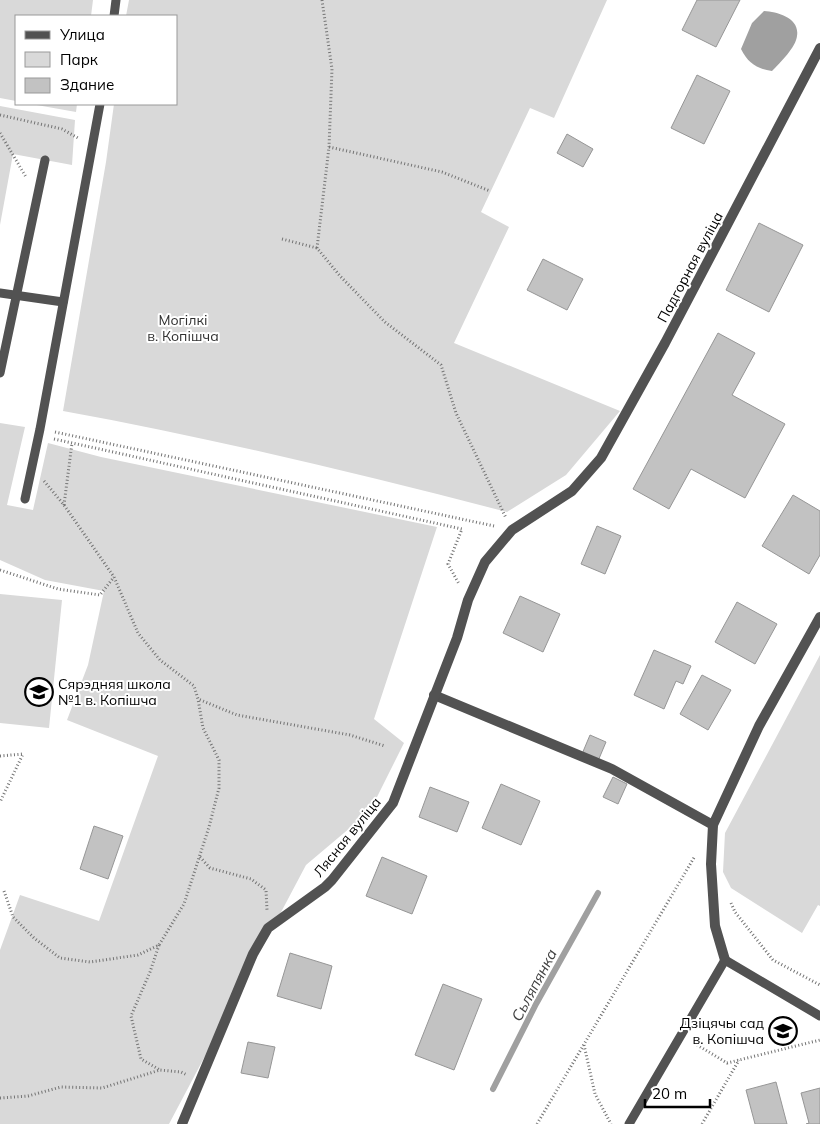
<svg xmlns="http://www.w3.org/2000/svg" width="820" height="1124" font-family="Mulish,sans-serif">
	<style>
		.green { fill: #d9d9d9 }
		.water { fill: #a0a0a0 }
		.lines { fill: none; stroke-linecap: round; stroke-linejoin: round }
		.stream { stroke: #a0a0a0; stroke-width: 6 }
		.building { fill: #c2c2c2; stroke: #969696 }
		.path { stroke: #747474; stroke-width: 3; stroke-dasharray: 1 2.5; stroke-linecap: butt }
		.service { stroke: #525252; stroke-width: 9 }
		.minor { stroke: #525252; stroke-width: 10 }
		.labels { text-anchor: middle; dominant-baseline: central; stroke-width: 4; stroke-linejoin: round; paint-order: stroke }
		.street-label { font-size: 14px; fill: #000; stroke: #fff }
		.park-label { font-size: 14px; fill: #303030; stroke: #fff }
		.poi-label { font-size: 14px; fill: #000; stroke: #fff; text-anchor: start }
		.water-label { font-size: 15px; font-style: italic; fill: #414141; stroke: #fff }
	</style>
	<rect width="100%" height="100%" fill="#fff"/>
	<!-- green -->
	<g class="green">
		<polygon points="0,0 93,0 91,16 16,16 16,101 0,98"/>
		<path d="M129,0H607L554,118L530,108L481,212L509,227L454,343L620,411L566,475L507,512C360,474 212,438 63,411L106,162L114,104H176V16H126Z"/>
		<polygon points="31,104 77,104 76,112"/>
		<polygon points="0,106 75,120 72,165 13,154 0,225"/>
		<polygon points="0,423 25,427 7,505 33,510 48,443 101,457 437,527 374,719 404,743 370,811 306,865 169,1124 0,1124 0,950 20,895 99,921 158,756 67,720 88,665 104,591 45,580 0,560"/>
		<polygon points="0,594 62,600 49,728 0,723"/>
		<polygon points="820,655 820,906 818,905 802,933 731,888 723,872 725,833"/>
	</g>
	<!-- water -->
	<path class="water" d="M764,11C778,12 800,18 797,36C796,47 780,63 772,71C757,69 748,63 741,49L752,23Z"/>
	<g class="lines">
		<!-- stream -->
		<polyline class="stream" points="493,1089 536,1004 598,893"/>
	</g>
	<!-- building -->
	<g class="building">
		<polygon points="697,0 740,0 716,47 682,30"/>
		<polygon points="697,75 730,91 704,144 671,128"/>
		<polygon points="567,134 593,149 583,167 557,153"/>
		<polygon points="759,223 803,245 769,312 726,290"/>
		<polygon points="543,259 583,279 567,310 527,290"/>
		<polygon points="718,333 755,353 732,395 785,424 745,498 691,469 669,509 633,489"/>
		<polygon points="793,495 820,511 820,555 809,574 762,546"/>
		<polygon points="597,526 621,536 605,574 581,564"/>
		<polygon points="520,596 560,614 543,652 503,633"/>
		<polygon points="737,602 777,624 755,664 715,642"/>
		<polygon points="654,650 691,666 683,684 676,681 664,709 634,695"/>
		<polygon points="702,675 731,690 708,730 680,714"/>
		<polygon points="590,735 606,742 598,761 582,754"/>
		<polygon points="613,777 627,784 618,804 603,797"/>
		<polygon points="501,784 540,801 521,845 482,828"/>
		<polygon points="430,787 469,802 457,832 419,817"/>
		<polygon points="94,826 123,836 108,879 80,869"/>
		<polygon points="382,857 427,876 412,914 366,896"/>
		<polygon points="290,953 332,966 321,1009 277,996"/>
		<polygon points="443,984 482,999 454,1070 415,1055"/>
		<polygon points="248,1042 275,1047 268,1078 241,1073"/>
		<polygon points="776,1082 787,1124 755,1124 746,1090"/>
		<polygon points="820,1088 820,1124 806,1124 809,1123 801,1093"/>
	</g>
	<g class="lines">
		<!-- path -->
		<g class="path">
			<polyline points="322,0 332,69 329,147 317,248 340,276 385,322 441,365 456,413 506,518"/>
			<polyline points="0,115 62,129 78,138"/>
			<polyline points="0,133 26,177"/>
			<polyline points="329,147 442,172 490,191"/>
			<polyline points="282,239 317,248"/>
			<polyline points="55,432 494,526"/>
			<polyline points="54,439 462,529 448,564 459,584"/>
			<polyline points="44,481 64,505 114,577 138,633 160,660 194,686 198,699 237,715 350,735 385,746"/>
			<polyline points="64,505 72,443"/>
			<polyline points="0,570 58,589 100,595 114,577"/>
			<polyline points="0,756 23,754 0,802"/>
			<polyline points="200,857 210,868 251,879 266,890 267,910"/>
			<polyline points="4,891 13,917 34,938 60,958 90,962 138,955 159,945 184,904 209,827 219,788 219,760 203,728 198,699"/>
			<polyline points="731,903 735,912 773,960 820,985"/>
			<polyline points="159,945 150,972 131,1016 141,1059 160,1070"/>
			<polyline points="694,1043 727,1063 820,1040"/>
			<polyline points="584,1045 595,1094 611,1124"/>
			<polyline points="0,1098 28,1096 61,1087 102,1088 160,1070 181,1072 187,1075"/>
			<polyline points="537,1124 695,856"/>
			<polyline points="702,1124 739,1060"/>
		</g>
		<!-- service -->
		<g class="service">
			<polyline points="114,16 116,0"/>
			<polyline points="0,293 63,302"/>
			<polyline points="0,373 45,160"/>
			<polyline points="25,499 40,429 100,104"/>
			<polyline points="629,1124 725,960 820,1016"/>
		</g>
		<!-- minor -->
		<g class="minor">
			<polyline points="434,695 612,769 713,825"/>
			<polyline points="725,960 715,926 711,864 713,825 759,726 820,617"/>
			<polyline points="182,1124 253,954 268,928 325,887 332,880 393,803 457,638 468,600 485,562 512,530 572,491 601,458 665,343 820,48"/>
		</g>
	</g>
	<!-- icons -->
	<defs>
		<symbol id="school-ring" viewBox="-11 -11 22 22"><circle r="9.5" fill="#fff" stroke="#000" stroke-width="1.5"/><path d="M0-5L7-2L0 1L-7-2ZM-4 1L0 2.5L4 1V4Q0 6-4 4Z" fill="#000"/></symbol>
	</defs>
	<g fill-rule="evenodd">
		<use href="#school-ring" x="23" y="676" width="32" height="32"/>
		<use href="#school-ring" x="767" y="1015" width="32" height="32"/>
	</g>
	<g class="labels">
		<!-- street labels -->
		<g class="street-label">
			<text transform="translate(690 267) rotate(-62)">Падгорная вуліца</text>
			<text transform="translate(347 837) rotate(-51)">Лясная вуліца</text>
		</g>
		<!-- park labels -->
		<g class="park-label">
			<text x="183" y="320">Могілкі<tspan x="183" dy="16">в. Копішча</tspan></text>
		</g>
		<!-- poi labels -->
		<g class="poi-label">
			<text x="58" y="684">Сярэдняя школа<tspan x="58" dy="16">№1 в. Копішча</tspan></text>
			<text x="764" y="1023" text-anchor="end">Дзіцячы сад<tspan x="764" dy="16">в. Копішча</tspan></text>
		</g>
		<!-- water labels -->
		<g class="water-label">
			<text transform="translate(534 985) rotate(-62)">Сьляпянка</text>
		</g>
	</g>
	<!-- legend -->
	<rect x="15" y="15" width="162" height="90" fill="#ffffff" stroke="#999999"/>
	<rect x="25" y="31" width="25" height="8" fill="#525252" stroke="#999999"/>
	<text x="60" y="40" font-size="15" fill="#000000">Улица</text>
	<rect x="25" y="52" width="25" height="15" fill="#d9d9d9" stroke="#999999"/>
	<text x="60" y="65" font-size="15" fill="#000000">Парк</text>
	<rect x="25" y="78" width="25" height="15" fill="#c2c2c2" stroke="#999999"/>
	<text x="60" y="90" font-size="15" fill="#000000">Здание</text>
	<!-- scale -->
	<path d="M645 1099v8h65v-8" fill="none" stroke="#000000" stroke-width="2.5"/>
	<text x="652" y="1099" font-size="15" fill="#000000" stroke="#ffffff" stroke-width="4" paint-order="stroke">20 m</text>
</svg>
